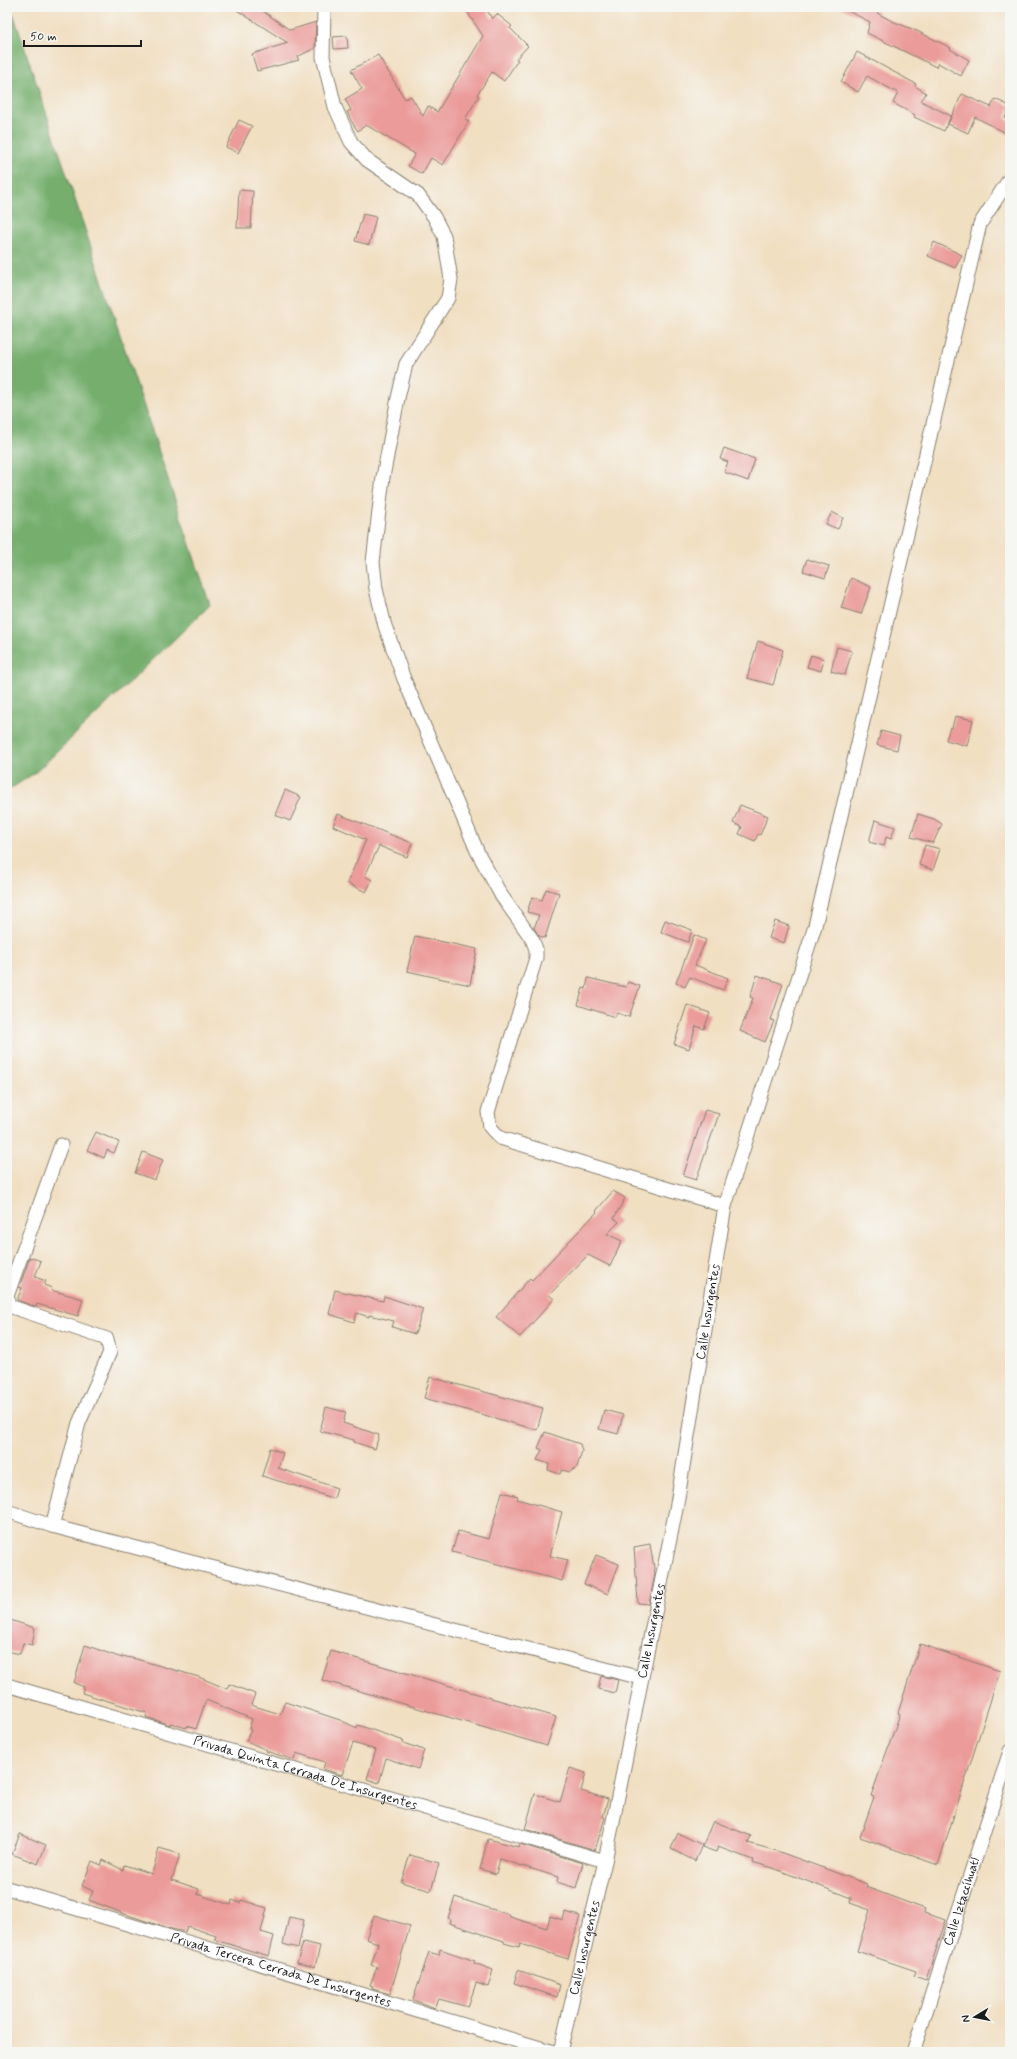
<svg xmlns="http://www.w3.org/2000/svg" width="1017" height="2059" font-family="Mynerve,sans-serif">
	<style>
		.forest { fill: #74ae6d; stroke: #486544 }
		.building { fill: #eb9b9a }
		.lines { fill: none; stroke-linecap: round; stroke-linejoin: round }
		.street-casing { stroke: #867e6f; stroke-width: 15 }
		.street { stroke: #fff; stroke-width: 13 }
		.labels { text-anchor: middle; dominant-baseline: central; stroke-width: 3.5; stroke-linejoin: round; paint-order: stroke }
		.street-label { font-size: 13px; fill: #1c1c1c; stroke: #f6f6f2 }
	</style>
	<rect width="100%" height="100%" fill="#f6f6f2"/>
	<filter id="ink" filterUnits="userSpaceOnUse"><feTurbulence type="fractalNoise" baseFrequency=".025" numOctaves="2"/><feDisplacementMap in="SourceGraphic" scale="8" xChannelSelector="R" yChannelSelector="G"/><feConvolveMatrix kernelMatrix="1 2 1 2 8 2 1 2 1" color-interpolation-filters="sRGB"/></filter>
	<filter id="wash" filterUnits="userSpaceOnUse"><feTurbulence type="fractalNoise" baseFrequency=".012" numOctaves="4" result="noise"/><feDisplacementMap in="SourceGraphic" scale="16" xChannelSelector="R" yChannelSelector="G"/><feGaussianBlur stdDeviation="0.9" result="paint"/><feColorMatrix in="noise" values="0 0 0 0 0 0 0 0 0 0 0 0 0 0 0 0 0 1.4 0 .05"/><feComposite in="paint" operator="in"/></filter>
	<g filter="url(#wash)">
		<rect width="100%" height="100%" fill="#f1dfc2"/>
		<!-- forest -->
		<polygon class="forest" points="7,7 11,7 210,605 36,772 7,791"/>
		<g id="blocks">
			<!-- building -->
			<g class="building">
				<polygon points="232,7 257,7 290,30 316,22 315,48 297,57 299,60 257,71 252,54 288,43"/>
				<polygon points="464,7 485,7 492,19 497,14 512,26 510,28 528,46 516,59 518,60 504,81 492,72 477,95 479,96 465,119 469,121 443,165 431,158 422,174 408,166 415,154 366,125 358,131 353,124 347,112 351,110 345,99 362,89 351,70 378,55 405,99 411,96 423,116 428,106 437,112 483,36"/>
				<polygon points="840,7 870,7 878,11 877,13 892,21 917,31 951,48 950,49 969,60 961,76 938,63 936,67 867,33 870,22"/>
				<polygon points="347,36 348,48 334,49 333,37"/>
				<polygon points="857,52 916,84 915,86 926,93 921,101 951,116 944,131 914,117 915,115 893,103 898,93 867,76 858,92 841,82"/>
				<polygon points="962,94 991,107 995,99 1010,106 1005,118 1010,122 1010,135 975,117 968,133 948,124"/>
				<polygon points="239,120 252,126 238,153 226,147"/>
				<polygon points="239,190 253,191 251,228 237,228"/>
				<polygon points="363,214 376,217 369,245 355,241"/>
				<polygon points="934,242 962,255 955,268 928,256"/>
				<polygon points="724,448 755,459 748,481 724,472 728,462 720,459"/>
				<polygon points="832,512 843,518 838,529 826,524"/>
				<polygon points="807,559 829,566 825,578 803,571"/>
				<polygon points="851,578 871,587 861,614 841,608"/>
				<polygon points="758,641 783,650 773,685 747,678"/>
				<polygon points="837,647 852,651 845,675 831,671"/>
				<polygon points="811,655 824,659 821,671 807,667"/>
				<polygon points="955,716 973,720 967,746 946,740 950,727 952,728"/>
				<polygon points="881,731 900,736 897,750 877,745"/>
				<polygon points="285,790 301,797 290,821 275,815"/>
				<polygon points="740,805 768,816 760,835 758,834 755,841 739,834 742,827 733,823"/>
				<polygon points="338,814 412,843 407,857 379,846 365,876 372,880 366,892 347,883 366,840 333,826"/>
				<polygon points="918,814 934,819 942,824 933,843 911,837"/>
				<polygon points="875,820 895,827 891,839 886,837 884,846 869,842"/>
				<polygon points="925,845 940,849 933,870 919,865"/>
				<polygon points="546,889 559,893 545,938 539,936 534,928 539,915 527,912 532,897 542,900"/>
				<polygon points="665,920 692,930 688,942 661,932"/>
				<polygon points="775,921 789,926 784,943 769,938"/>
				<polygon points="694,935 706,940 695,965 728,978 723,990 690,977 685,987 676,983"/>
				<polygon points="415,936 477,949 470,985 407,971"/>
				<polygon points="757,975 783,984 771,1020 774,1021 765,1042 740,1031 753,998 750,997"/>
				<polygon points="588,978 626,987 628,982 640,986 629,1017 617,1013 615,1017 578,1005 583,988 586,989"/>
				<polygon points="687,1005 710,1013 704,1029 696,1026 689,1049 674,1044"/>
				<polygon points="705,1110 719,1114 696,1180 683,1176"/>
				<polygon points="96,1132 119,1142 114,1153 107,1150 104,1158 87,1150"/>
				<polygon points="143,1152 163,1160 155,1180 135,1173"/>
				<polygon points="613,1191 625,1198 614,1218 619,1222 607,1234 622,1241 610,1266 588,1255 549,1295 554,1299 520,1337 496,1317 530,1278 532,1280 597,1212 596,1211"/>
				<polygon points="30,1257 41,1261 35,1277 46,1281 44,1285 52,1288 51,1290 83,1299 78,1316 37,1304 36,1307 17,1300 22,1288 19,1287"/>
				<polygon points="335,1290 383,1301 384,1296 423,1309 415,1334 392,1327 394,1321 369,1315 369,1317 357,1313 354,1322 329,1314"/>
				<polygon points="430,1377 543,1408 537,1430 424,1398"/>
				<polygon points="326,1407 346,1412 343,1423 379,1435 375,1449 354,1442 354,1440 320,1431"/>
				<polygon points="604,1410 623,1415 618,1434 599,1429"/>
				<polygon points="545,1432 580,1444 582,1451 577,1467 570,1472 562,1470 560,1474 548,1470 549,1464 537,1460 542,1450 538,1448"/>
				<polygon points="270,1448 283,1453 278,1468 337,1488 334,1499 312,1491 262,1476"/>
				<polygon points="502,1492 518,1496 517,1499 562,1512 550,1556 568,1560 562,1581 452,1552 458,1531 489,1539"/>
				<polygon points="650,1544 655,1574 649,1604 638,1603 634,1547"/>
				<polygon points="596,1555 619,1564 608,1594 584,1584"/>
				<polygon points="7,1619 35,1628 32,1645 23,1643 20,1654 7,1651"/>
				<polygon points="920,1644 1000,1671 938,1865 860,1837 874,1797 871,1796 900,1714 898,1713"/>
				<polygon points="85,1645 122,1658 122,1656 136,1659 199,1677 227,1689 229,1684 255,1694 251,1705 280,1714 285,1702 340,1720 357,1728 358,1725 404,1741 403,1743 424,1750 418,1769 386,1758 379,1783 367,1779 376,1750 353,1743 342,1775 323,1769 325,1762 296,1753 294,1760 266,1751 267,1750 246,1741 251,1730 249,1729 252,1719 206,1700 196,1729 187,1726 186,1728 170,1723 170,1725 146,1717 147,1713 82,1693 84,1687 74,1683"/>
				<polygon points="331,1651 556,1717 547,1746 322,1680"/>
				<polygon points="601,1676 618,1680 615,1693 598,1689"/>
				<polygon points="570,1768 586,1773 581,1791 608,1799 603,1817 605,1818 595,1850 525,1829 535,1794 560,1802"/>
				<polygon points="713,1821 751,1836 748,1843 777,1851 867,1884 866,1887 925,1909 924,1913 946,1920 926,1980 914,1976 916,1971 857,1951 870,1910 850,1903 851,1898 773,1868 752,1862 753,1860 718,1847 716,1852 702,1847"/>
				<polygon points="678,1833 702,1845 695,1861 671,1849"/>
				<polygon points="20,1834 46,1845 38,1864 12,1854"/>
				<polygon points="488,1839 519,1847 520,1844 583,1863 576,1888 557,1882 558,1877 500,1859 496,1874 480,1869"/>
				<polygon points="159,1848 180,1854 172,1880 199,1889 197,1894 231,1905 232,1900 240,1903 241,1900 267,1908 261,1932 274,1936 269,1956 215,1940 216,1936 187,1926 185,1932 167,1928 122,1913 89,1900 93,1891 82,1886 92,1861 101,1865 103,1860 123,1870 124,1865 152,1874"/>
				<polygon points="410,1855 439,1863 431,1891 401,1882"/>
				<polygon points="455,1897 510,1915 510,1917 547,1928 550,1916 563,1920 565,1912 580,1916 568,1959 520,1944 519,1947 504,1943 504,1941 449,1923 450,1919 448,1918"/>
				<polygon points="374,1915 410,1926 390,1994 372,1989 373,1986 370,1985 377,1967 371,1965 378,1943 366,1939"/>
				<polygon points="289,1917 304,1920 298,1948 283,1944"/>
				<polygon points="303,1942 320,1946 315,1967 297,1963"/>
				<polygon points="440,1949 475,1961 474,1963 493,1970 488,1987 476,1983 468,2007 439,1999 435,2008 413,2000 429,1952 439,1955"/>
				<polygon points="518,1970 560,1985 557,1997 514,1983"/>
			</g>
		</g>
	</g>
	<g filter="url(#ink)">
		<use href="#blocks" fill-opacity="0" stroke="#867e6f" stroke-width="1"/>
		<g class="lines">
			<defs>
				<g id="street">
					<polyline points="324,7 323,57 335,107 351,142 367,160 418,195 434,217 444,236 451,279 448,298 406,364 398,398 383,477 373,562 376,589 385,626 404,679 478,853 501,895 532,939 536,949 536,958 488,1112 490,1127 500,1138 725,1206"/>
					<polyline points="7,1296 9,1306 107,1339 110,1352 79,1423 52,1526"/>
					<polyline points="7,1296 61,1145"/>
					<polyline points="7,1511 52,1526 641,1678"/>
					<path id="s1" d="M7,1685L605,1861"/>
					<path id="s2" d="M7,1888L554,2052"/>
					<path id="s3" d="M560,2052L605,1861L677,1504L725,1206L815,926L980,224L1010,178"/>
					<path id="s4" d="M913,2052L1010,1751"/>
				</g>
			</defs>
			<!-- street casing -->
			<use href="#street" class="street-casing"/>
			<!-- street -->
			<use href="#street" class="street"/>
		</g>
	</g>
	<g class="labels">
		<!-- street labels -->
		<g class="street-label">
			<text stroke="none"><textPath href="#s3" startOffset="755">Calle Insurgentes</textPath></text>
			<text stroke="none"><textPath href="#s3" startOffset="431">Calle Insurgentes</textPath></text>
			<text stroke="none"><textPath href="#s1" startOffset="311">Privada Quinta Cerrada De Insurgentes</textPath></text>
			<text stroke="none"><textPath href="#s4" startOffset="158">Calle Iztaccíhuatl</textPath></text>
			<text stroke="none"><textPath href="#s3" startOffset="107">Calle Insurgentes</textPath></text>
			<text stroke="none"><textPath href="#s2" startOffset="286">Privada Tercera Cerrada De Insurgentes</textPath></text>
		</g>
	</g>
	<!-- margin -->
	<rect width="1017" height="2059" fill="none" stroke="#f6f6f2" stroke-width="24"/>
	<!-- north arrow -->
	<g transform="translate(975 2017) rotate(260)" stroke="#f6f6f2" stroke-width="3" paint-order="stroke">
	<path d="M0-3L7 15L0 10L-7 15Z" fill="#1c1c1c"/>
	<text y="-6" font-size="11" font-weight="bold" text-anchor="middle" fill="#1c1c1c">N</text>
	</g>
	<!-- scale -->
	<path d="M24 40v6h117v-6" fill="none" stroke="#1c1c1c" stroke-width="2"/>
	<text x="30" y="40" font-size="12" fill="#1c1c1c" stroke="#f6f6f2" stroke-width="3" paint-order="stroke">50 m</text>
</svg>
